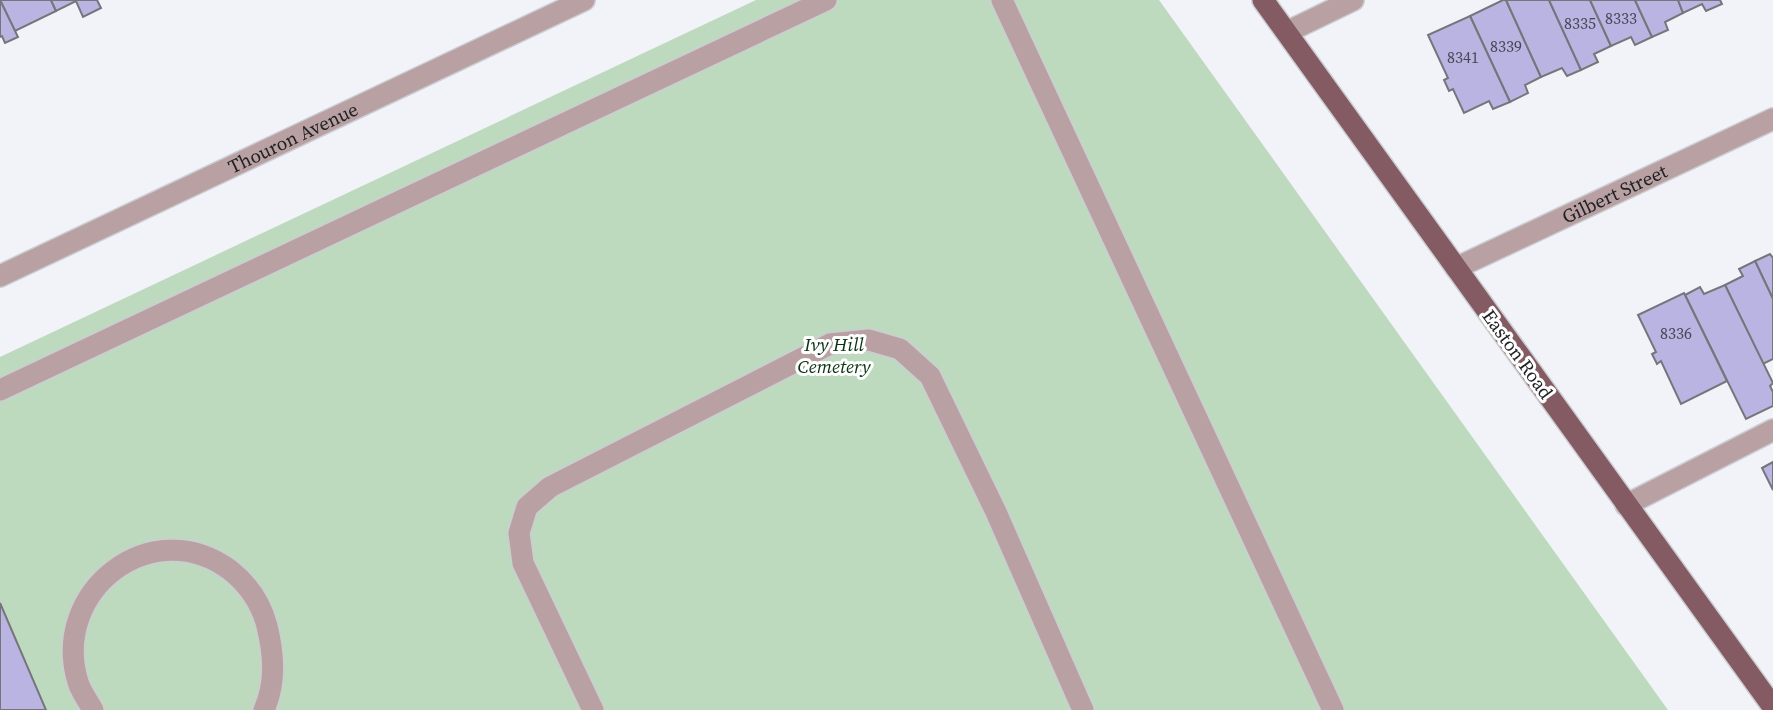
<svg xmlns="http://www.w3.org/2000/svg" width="1773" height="710" font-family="'Source Serif 4',serif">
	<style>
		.green { fill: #bddabe }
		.building { fill: #b9b4e2; stroke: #76757b; stroke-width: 2 }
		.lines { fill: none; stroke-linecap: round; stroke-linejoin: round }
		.minor-casing { stroke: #cccdd2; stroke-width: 24 }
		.major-casing { stroke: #cccdd2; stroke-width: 24 }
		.minor { stroke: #b8a0a3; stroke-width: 21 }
		.major { stroke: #845b62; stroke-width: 21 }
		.labels { text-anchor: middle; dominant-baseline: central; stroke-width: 6; stroke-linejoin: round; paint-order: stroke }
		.number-label { font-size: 16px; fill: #474654 }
		.street-label { font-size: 19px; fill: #212224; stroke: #fff }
		.park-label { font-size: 19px; font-style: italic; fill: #093311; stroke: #fff }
	</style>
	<rect width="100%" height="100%" fill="#f1f3f8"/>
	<!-- green -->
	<polygon class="green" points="756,0 1159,0 1668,710 0,710 0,357"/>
	<!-- building -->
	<g class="building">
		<polygon points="0,0 51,0 56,11 15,31"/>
		<polygon points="0,0 18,37 5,43 2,36 0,37"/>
		<polygon points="51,0 97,0 101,8 83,17 76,1 56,11"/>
		<polygon points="1503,0 1506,0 1541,77 1525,85 1528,93 1510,102 1470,16"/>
		<polygon points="1506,0 1549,0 1581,70 1567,76 1562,68 1541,77"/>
		<polygon points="1549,0 1590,0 1611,46 1594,54 1598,62 1581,70"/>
		<polygon points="1590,0 1635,0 1652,37 1635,45 1631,37 1611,46"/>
		<polygon points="1635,0 1678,0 1683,13 1665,22 1668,30 1652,37"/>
		<polygon points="1678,0 1720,0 1722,4 1706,11 1702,4 1683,13"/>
		<polygon points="1470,16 1510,102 1493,109 1489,101 1464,113 1453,89 1449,91 1444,80 1448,78 1428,35"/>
		<polygon points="1770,254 1773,258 1773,299 1755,261"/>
		<polygon points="1755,261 1773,299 1773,359 1763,364 1725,285 1743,276 1739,269"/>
		<polygon points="1725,285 1773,383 1770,386 1773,392 1773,406 1746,419 1685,295 1700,287 1704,294"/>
		<polygon points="1684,293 1727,381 1681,404 1661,361 1657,364 1652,354 1656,352 1638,315"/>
		<polygon points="1773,462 1773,490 1762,468"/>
		<polygon points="0,603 46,710 0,710"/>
	</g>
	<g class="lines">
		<defs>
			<g id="minor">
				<polyline points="1002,0 1333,710"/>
				<polyline points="1287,32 1353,0"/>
				<path id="s1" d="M1456,268L1773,119"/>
				<path id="s2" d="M0,276L584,0"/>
				<polyline points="0,390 826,0"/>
				<polyline points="1626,505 1773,430"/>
				<path d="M93,710C88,701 81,692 78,682C50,591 152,512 230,570C249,585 261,603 267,626C274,655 276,683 264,710"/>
				<polyline points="593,710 523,563 519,533 527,507 550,487 830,344 869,340 900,349 930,376 996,512 1083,710"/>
			</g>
			<polyline id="major" points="1263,0 1773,707"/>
		</defs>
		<!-- minor casing -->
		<use href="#minor" class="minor-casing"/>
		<!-- major casing -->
		<use href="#major" class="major-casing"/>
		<!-- minor -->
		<use href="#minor" class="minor"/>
		<!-- major -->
		<use href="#major" class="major"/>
	</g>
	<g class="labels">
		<!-- number labels -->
		<g class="number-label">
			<text x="1621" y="18">8333</text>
			<text x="1580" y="23">8335</text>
			<text x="1506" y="46">8339</text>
			<text x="1463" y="57">8341</text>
			<text x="1676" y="333">8336</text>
		</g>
		<!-- street labels -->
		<g class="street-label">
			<text stroke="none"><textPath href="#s2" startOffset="324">Thouron Avenue</textPath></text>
			<text stroke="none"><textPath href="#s1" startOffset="175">Gilbert Street</textPath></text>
			<text transform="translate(1518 354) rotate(54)">Easton Road</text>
		</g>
		<!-- park labels -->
		<g class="park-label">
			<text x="834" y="344">Ivy Hill<tspan x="834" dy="22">Cemetery</tspan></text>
		</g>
	</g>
</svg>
